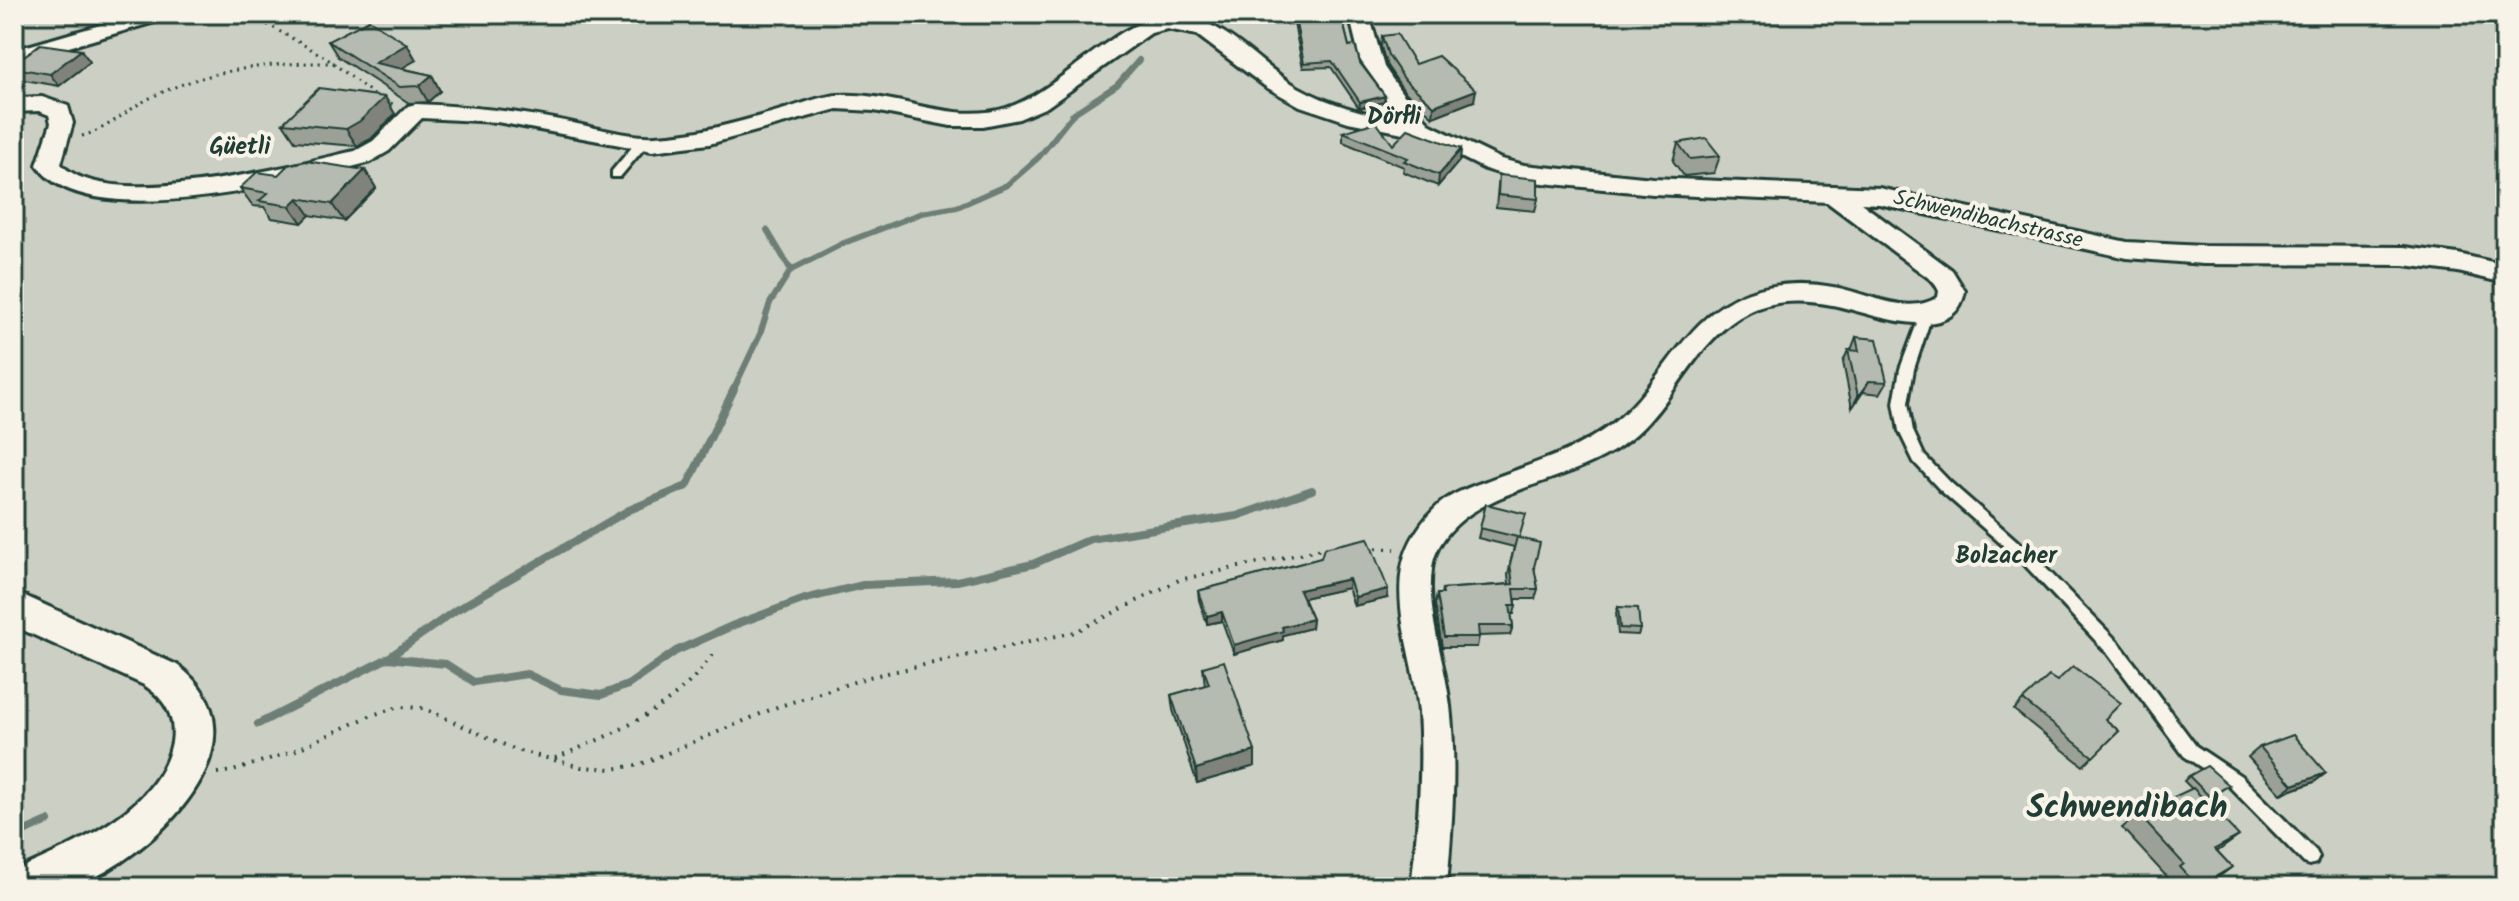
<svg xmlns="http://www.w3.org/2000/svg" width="2519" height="901" font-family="Kalam,sans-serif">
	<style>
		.green { fill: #cccfc4; stroke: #76867c; stroke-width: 2 }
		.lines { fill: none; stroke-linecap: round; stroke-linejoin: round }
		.stream-far1 { stroke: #6c7e74; stroke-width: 6 }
		.stream { stroke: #6c7e74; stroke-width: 8 }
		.service-casing { stroke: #1f3d34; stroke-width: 6 }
		.minor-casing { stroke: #1f3d34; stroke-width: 6 }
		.tertiary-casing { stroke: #1f3d34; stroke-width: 6 }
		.path-far1 { stroke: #1f3d34; stroke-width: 3; stroke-dasharray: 2 5; stroke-linecap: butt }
		.path { stroke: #1f3d34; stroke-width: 4; stroke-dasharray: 2 7; stroke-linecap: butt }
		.service { fill: #f7f3e8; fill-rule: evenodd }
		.minor { fill: #f7f3e8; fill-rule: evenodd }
		.tertiary { fill: #f7f3e8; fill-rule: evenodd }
		.wall { fill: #9ca197; stroke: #1f3d34; stroke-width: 2 }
		.shaded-wall { fill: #7f837b; stroke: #1f3d34; stroke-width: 2 }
		.building { fill: #b5bbb0; stroke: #1f3d34; stroke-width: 2 }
		.labels { text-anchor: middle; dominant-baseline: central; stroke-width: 8; stroke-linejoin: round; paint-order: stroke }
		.street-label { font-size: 22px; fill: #1f3d34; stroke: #f7f3e8 }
		.neighbourhood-label { font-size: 24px; font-weight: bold; fill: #1f3d34; stroke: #f7f3e8 }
		.near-quarter-label { font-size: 32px; font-weight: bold; fill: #1f3d34; stroke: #f7f3e8 }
	</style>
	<rect width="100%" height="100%" fill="#eeece1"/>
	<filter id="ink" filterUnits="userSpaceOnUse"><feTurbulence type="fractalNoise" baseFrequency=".0125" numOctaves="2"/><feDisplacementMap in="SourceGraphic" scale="16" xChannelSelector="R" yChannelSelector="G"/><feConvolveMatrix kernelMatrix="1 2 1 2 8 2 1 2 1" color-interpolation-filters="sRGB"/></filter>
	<g filter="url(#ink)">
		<!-- green -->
		<rect class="green" x="14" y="14" width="2491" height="873"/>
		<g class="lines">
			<!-- stream-far1 -->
			<g class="stream-far1">
				<polyline points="767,230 791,270"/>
				<polyline points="733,391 760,334 770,303 791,270 844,243 922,213 957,207 1007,185 1039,157 1074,113 1117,85 1139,60"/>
			</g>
			<!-- stream -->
			<g class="stream">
				<polyline points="388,658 446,664 474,682 527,674 561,690 601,695 628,685 676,651 734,625 805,599 863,585 957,581 1033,564 1090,539 1237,516 1312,490"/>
				<polyline points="258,724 388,658 456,610 629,510 687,486 734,389"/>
				<polyline points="14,836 48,821"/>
			</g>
			<defs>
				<g id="service">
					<polygon points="642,139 646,140 646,146 620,177 612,177 612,171 638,140"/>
					<polygon points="1926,310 1932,315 1914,369 1908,403 1913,431 1924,455 1950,482 2032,554 2120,644 2196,746 2241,776 2316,851 2319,857 2316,863 2310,865 2304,863 2229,786 2184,756 2108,654 2022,562 1940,490 1914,462 1899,431 1894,403 1900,369 1920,315"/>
				</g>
				<g id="minor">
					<polygon points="138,14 171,14 168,18 14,63 14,50"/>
					<path d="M1349,14H1369L1384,67L1402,93L1431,125L1501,159L1524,165L1653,178L1879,188L2127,242L2203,246L2404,247L2458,254L2505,265V283L2458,272L2404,265L2203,264L2127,258L1879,204L1861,203L1952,270L1965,291C1955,350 1867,311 1832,305C1806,300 1774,299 1749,312C1693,339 1673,411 1621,446C1574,479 1505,486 1463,519C1447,532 1434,549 1432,569C1426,614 1445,661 1450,706C1457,766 1452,827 1447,887H1411C1418,829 1423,770 1419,712C1415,665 1394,615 1402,568C1406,543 1423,518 1442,502C1458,490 1479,484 1497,477C1537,462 1578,450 1612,424C1664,384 1684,315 1749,292C1776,283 1806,282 1833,287C1866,292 1907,317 1938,297L1939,291L1934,282L1827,202L1653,194L1523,181L1485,169L1418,136L1348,122L1300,106L1266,87L1197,35L1167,29L1151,33L1047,107L1019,119L983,126H951L874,111L837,109L709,144L652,151L497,122L422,118L389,151L370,162C301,181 84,237 37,165L51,123L49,115L39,111L14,112V98L42,97L68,106L73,123L61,164C107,215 295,164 355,151L373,141L408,106L416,104C463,106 508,110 554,119C582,124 629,138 655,136C700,134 743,121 785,109C802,104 821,96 838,95C894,91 950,125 1006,108C1060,92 1113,20 1168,16C1221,13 1255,63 1298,87C1330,105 1366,114 1401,120L1362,67Z"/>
				</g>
				<path id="tertiary" d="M14,591L177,665C277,740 153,857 75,886C59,892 32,887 14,887V871C72,845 158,812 172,742C176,716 165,699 144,685L14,626Z"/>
			</defs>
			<!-- service casing -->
			<use href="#service" class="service-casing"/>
			<!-- minor casing -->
			<use href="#minor" class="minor-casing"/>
			<!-- tertiary casing -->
			<use href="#tertiary" class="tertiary-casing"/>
			<!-- path-far1 -->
			<g class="path-far1">
				<polyline points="249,14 325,57 377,97 395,105"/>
				<path d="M82,136C109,129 127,109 152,97C209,69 272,62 334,63"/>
			</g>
			<!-- path -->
			<g class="path">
				<polyline points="1367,548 1395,549"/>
				<path d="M555,758C614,734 678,708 714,652"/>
				<polyline points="217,773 233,771 296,750 372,715 399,707 423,708 516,750 581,767 612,769 639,765 777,707 869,677 1075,632 1179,580 1327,548"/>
			</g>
			<!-- service -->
			<use href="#service" class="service"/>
			<!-- minor -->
			<use href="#minor" class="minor"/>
			<!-- tertiary -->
			<use href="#tertiary" class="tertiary"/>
		</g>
		<!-- wall -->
		<g class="wall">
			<polygon points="1292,14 1341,14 1349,46 1385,96 1384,102 1359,108 1331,67 1303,68"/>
			<polygon points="1382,36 1415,64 1474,101 1433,117 1404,91 1387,66 1381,47"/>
			<polygon points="328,41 407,44 416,60 401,68 432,75 440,91 428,102 409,103 338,57"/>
			<polygon points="81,50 90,62 59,86 19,79 14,73 14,64"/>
			<polygon points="385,97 395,114 371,139 357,146 295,141 283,123"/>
			<polygon points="1343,132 1393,145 1461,149 1460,160 1438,186 1403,172 1404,167 1343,142"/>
			<polygon points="1678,143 1720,156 1714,173 1684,176 1673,161"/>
			<polygon points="365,170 376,188 344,221 310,215 302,223 272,218 264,207 253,206 240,188 278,175"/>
			<polygon points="1499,175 1538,199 1535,211 1496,207"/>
			<polygon points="1856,337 1887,382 1880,394 1863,392 1852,408 1843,362 1848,350 1851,350"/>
			<polygon points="1486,504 1519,538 1534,567 1538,589 1535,599 1516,599 1516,605 1514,614 1511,614 1513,626 1510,635 1479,636 1477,647 1442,647 1435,604 1437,594 1441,594 1442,589 1509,584 1508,574 1514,547 1478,538"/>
			<polygon points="1321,558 1387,598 1354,606 1348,588 1303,598 1312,619 1311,628 1283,635 1283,640 1234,654 1222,621 1207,624 1199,600 1198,591"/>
			<polygon points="1618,607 1640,629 1638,635 1618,634 1616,613"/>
			<polygon points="1203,667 1255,751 1255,766 1197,783 1173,710 1171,695 1205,686"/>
			<polygon points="2023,700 2105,719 2119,731 2083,766 2014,710"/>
			<polygon points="2260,747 2326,773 2314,782 2281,794 2248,757"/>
			<polygon points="2189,776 2229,785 2205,801 2221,849 2217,851 2232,867 2202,887 2169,887 2163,880 2167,877 2122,828 2138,814 2192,789 2184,781"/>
		</g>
		<!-- shaded-wall -->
		<g class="shaded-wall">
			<polygon points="407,44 416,60 385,78 375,63"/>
			<polygon points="81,50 90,62 59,86 50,74"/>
			<polygon points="432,75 440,91 428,102 419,86"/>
			<polygon points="1476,90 1474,101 1433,117 1434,106"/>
			<polygon points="1385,96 1384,102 1359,108 1360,102"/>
			<polygon points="385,97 395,114 371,139 357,146 346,129"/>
			<polygon points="1461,149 1460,160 1438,186 1439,175"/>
			<polygon points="365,170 376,188 344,221 332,204"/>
			<polygon points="298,198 310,215 302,223 290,206"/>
			<polygon points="1869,381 1863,392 1852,408 1858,396"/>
			<polygon points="1349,579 1348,588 1299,599 1299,590"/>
			<polygon points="1388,589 1387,598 1354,606 1355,597"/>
			<polygon points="1222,612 1222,621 1207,624 1207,616"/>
			<polygon points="1312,619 1311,628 1283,635 1283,640 1234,654 1234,645 1282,627"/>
			<polygon points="1255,751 1255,766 1197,783 1196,769"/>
			<polygon points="2326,773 2314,782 2281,794 2293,785"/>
			<polygon points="2239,836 2221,849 2198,862 2215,849"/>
			<polygon points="2232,867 2215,880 2202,887 2198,887"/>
		</g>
		<!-- building -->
		<g class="building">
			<polygon points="1294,14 1341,14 1349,46 1355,45 1360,63 1385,96 1360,102 1332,61 1304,63"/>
			<polygon points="369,20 407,44 375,63 432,75 419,86 400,87 328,41"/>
			<polygon points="1397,34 1415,64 1438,56 1476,90 1434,106 1405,80 1388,55 1382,36"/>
			<polygon points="40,44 81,50 50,74 14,68 14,64"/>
			<polygon points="319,88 385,97 360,121 346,129 283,123"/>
			<polygon points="1376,122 1393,145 1408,129 1461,149 1439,175 1404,161 1408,158 1343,132"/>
			<polygon points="1706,138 1720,156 1690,159 1678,143"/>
			<polygon points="306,161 365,170 332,204 298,198 290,206 259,201 268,193 240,188 257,172 278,175 288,165"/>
			<polygon points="1499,175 1538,179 1538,199 1498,195"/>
			<polygon points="1856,337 1877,339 1887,382 1869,381 1858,396 1848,350 1859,351"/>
			<polygon points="1486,504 1526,514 1519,538 1540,543 1534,567 1538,589 1514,589 1516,605 1510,605 1513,626 1478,626 1479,637 1444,637 1437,594 1443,594 1442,589 1513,584 1510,564 1517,537 1480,528"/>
			<polygon points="1368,538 1388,589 1355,597 1349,579 1299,590 1312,619 1282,627 1283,631 1234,645 1222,612 1207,616 1198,591 1321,558 1324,548"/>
			<polygon points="1618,607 1638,608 1640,629 1620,628"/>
			<polygon points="1224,661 1255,751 1196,769 1171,695 1209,684 1203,667"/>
			<polygon points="2073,666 2121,703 2105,719 2119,731 2093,757 2023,700 2049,676 2057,681"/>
			<polygon points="2293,735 2326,773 2293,785 2260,747"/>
			<polygon points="2207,766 2229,785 2210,797 2189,776"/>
			<polygon points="2193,788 2239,836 2215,849 2232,867 2198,887 2180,867 2184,864 2138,814"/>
		</g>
	</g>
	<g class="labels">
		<!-- street labels -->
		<g class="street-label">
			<text transform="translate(1988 220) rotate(13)">Schwendibachstrasse</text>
		</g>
		<!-- neighbourhood labels -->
		<g class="neighbourhood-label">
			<text x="1394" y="117">Dörfli</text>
			<text x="240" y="147">Güetli</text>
			<text x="2006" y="556">Bolzacher</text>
		</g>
		<!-- near-quarter labels -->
		<g class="near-quarter-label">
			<text x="2127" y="808">Schwendibach</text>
		</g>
	</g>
	<!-- margin -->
	<rect width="2519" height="901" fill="none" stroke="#f7f3e8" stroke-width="48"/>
	<rect x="24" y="24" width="2471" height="853" fill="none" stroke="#1f3d34" stroke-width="3" filter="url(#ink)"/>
</svg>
